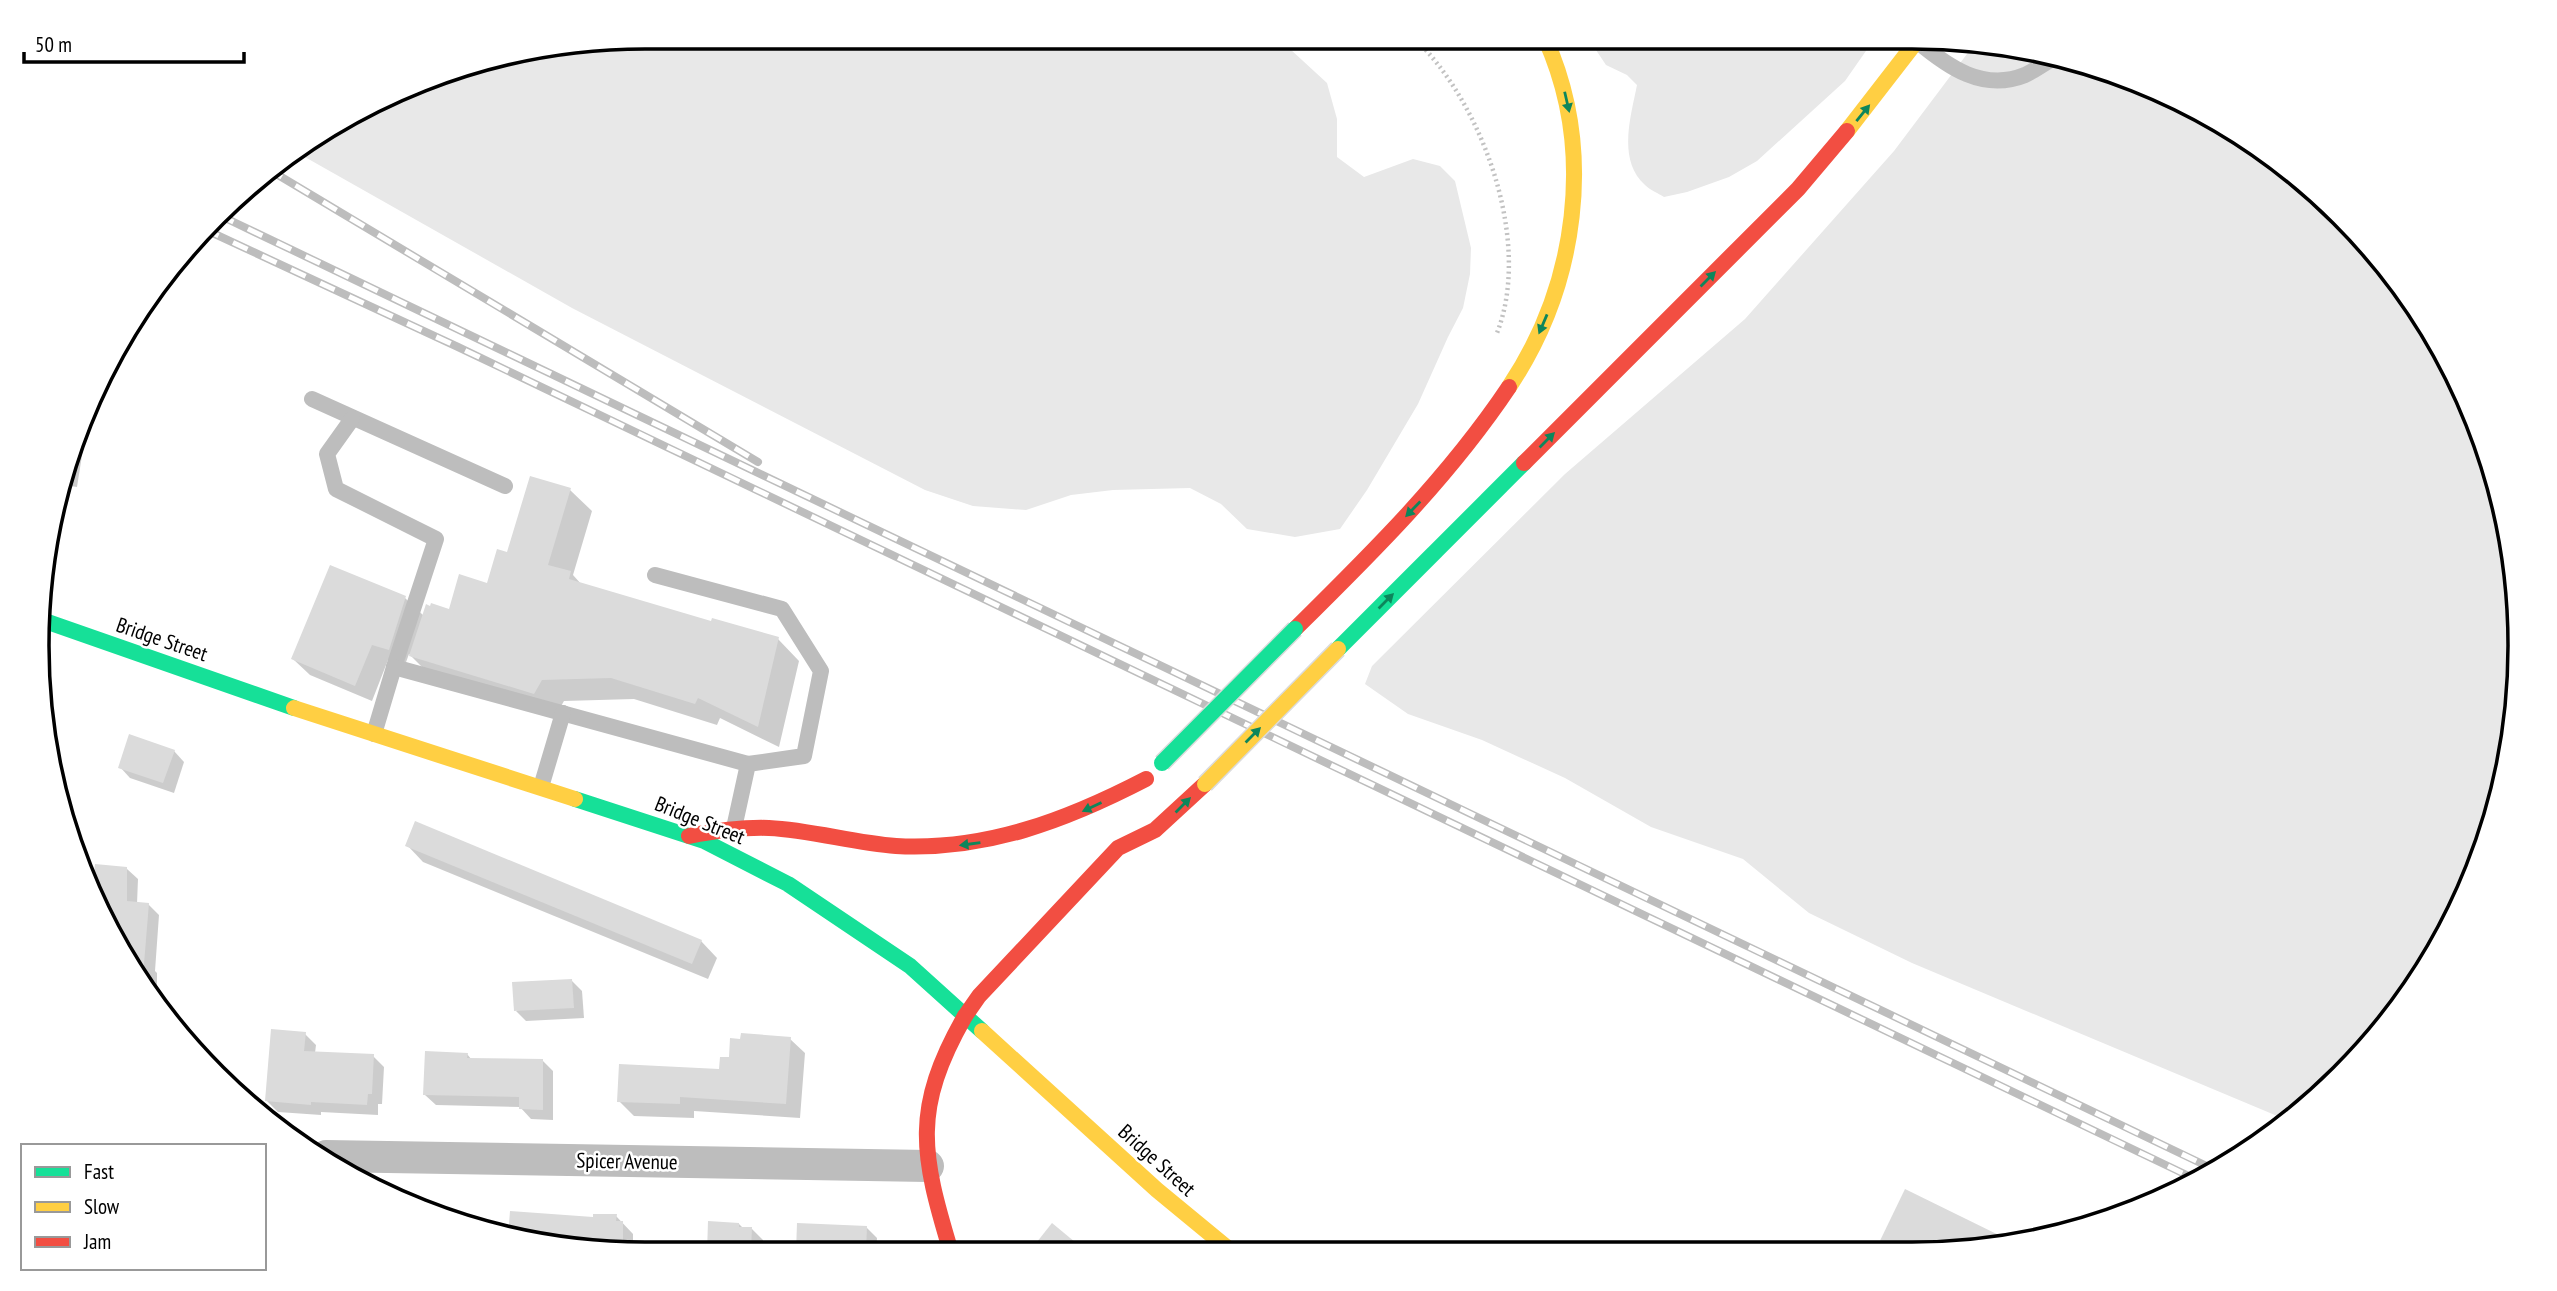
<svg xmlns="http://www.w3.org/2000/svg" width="2557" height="1291" font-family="'PT Sans Narrow',sans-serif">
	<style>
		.green { fill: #e8e8e8 }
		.shadow { fill: #0003 }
		.building { fill: #dbdbdb }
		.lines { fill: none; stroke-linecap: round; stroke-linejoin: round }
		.path { stroke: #c2c2c2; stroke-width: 4.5; stroke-dasharray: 2 3.5; stroke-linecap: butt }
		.lane { stroke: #bdbdbd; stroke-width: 16 }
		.street { stroke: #bdbdbd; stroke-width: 32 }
		.fast { stroke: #16e098; stroke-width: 16 }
		.slow { stroke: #ffcf43; stroke-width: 16 }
		.jam { stroke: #f24e42; stroke-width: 16 }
		.rail-casing { stroke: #bdbdbd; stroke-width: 8 }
		.rail { stroke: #fff; stroke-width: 5; stroke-dasharray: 16; stroke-linecap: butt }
		.fast-bridge-casing { stroke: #dbdbdb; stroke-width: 19; stroke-linecap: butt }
		.slow-bridge-casing { stroke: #dbdbdb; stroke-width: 19; stroke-linecap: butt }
		.fast-bridge { stroke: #16e098; stroke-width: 16 }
		.slow-bridge { stroke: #ffcf43; stroke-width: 16 }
		.oneway { fill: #0d865b }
		.labels { text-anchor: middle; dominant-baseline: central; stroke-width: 5; stroke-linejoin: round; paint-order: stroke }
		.street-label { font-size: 21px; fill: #000; stroke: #fff }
		.rim { fill: none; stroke: #000; stroke-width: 3.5 }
	</style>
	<rect width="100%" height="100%" fill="#fff"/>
	<!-- green -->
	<g class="green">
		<polygon points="646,37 1270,37 1290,49 1327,83 1337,119 1337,157 1364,177 1413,159 1440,166 1455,181 1471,248 1470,274 1463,308 1448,337 1418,404 1367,490 1340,529 1295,537 1247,529 1221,504 1190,488 1113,490 1071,495 1026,510 973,506 925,490 572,308 296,152 449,69"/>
		<path d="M1588,38H1875L1845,81L1757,161L1729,177L1687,192L1664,197C1658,193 1650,190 1645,185C1617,160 1631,116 1637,85L1627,75L1606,65Z"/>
		<polygon points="1976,42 2069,57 2180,99 2282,162 2369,244 2438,341 2488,449 2515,566 2519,685 2500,803 2458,914 2394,1016 2289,1121 1912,963 1809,913 1743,859 1651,827 1565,778 1482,740 1408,714 1365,684 1372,666 1565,474 1745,319 1894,151"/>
	</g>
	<!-- shadow -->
	<g class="shadow">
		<polygon points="87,424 77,487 64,485"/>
		<polygon points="570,490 592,511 573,575 582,585 712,623 778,639 799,661 779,747 720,718 717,725 634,699 564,701 556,715 432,677 409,654 405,665 388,660 372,701 310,675 293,659 405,598 424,616 450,611 488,585 508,554"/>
		<polygon points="174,751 184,762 174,793 130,778 120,767"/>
		<polygon points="407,845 701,941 717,958 708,979 423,862"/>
		<polygon points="97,866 127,869 138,879 137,904 148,904 159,915 155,971 157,973 157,994 99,914 94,896"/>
		<polygon points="571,980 582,991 584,1018 526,1021 516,1011"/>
		<polygon points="305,1034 316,1045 315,1053 373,1056 384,1067 382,1104 378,1104 378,1115 321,1112 321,1115 278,1112 267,1101"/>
		<polygon points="790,1039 805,1053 800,1118 694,1111 694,1118 634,1116 619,1101 721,1071"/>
		<polygon points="467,1054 472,1060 542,1060 553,1071 553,1120 531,1119 520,1107 436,1105 425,1095"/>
		<polygon points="616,1216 633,1234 633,1252 656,1253 606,1253 595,1219"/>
		<polygon points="739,1224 743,1228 752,1229 763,1240 762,1253 709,1253"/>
		<polygon points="799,1225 866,1227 877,1238 876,1252 798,1252"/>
	</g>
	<!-- building -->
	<g class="building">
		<polygon points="530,476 571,488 548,565 571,571 569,579 711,621 712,618 779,637 758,727 698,698 695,704 611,678 542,680 534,694 409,656 426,604 430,606 431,603 449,609 459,574 487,583 497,549 507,552"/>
		<polygon points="330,565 406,596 389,650 372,645 355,686 291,659"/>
		<polygon points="129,734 175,750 163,783 118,768"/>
		<polygon points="415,821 702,940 692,964 405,846"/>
		<polygon points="95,864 127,867 127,901 149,903 143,976 99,914 92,889"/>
		<polygon points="572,979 574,1008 514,1011 512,982"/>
		<polygon points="271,1029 306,1032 304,1051 374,1054 372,1094 368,1094 367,1105 311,1102 311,1105 265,1101"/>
		<polygon points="741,1033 791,1037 786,1104 680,1097 680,1104 617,1102 619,1064 719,1069 720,1057 729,1057 730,1038 740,1039"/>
		<polygon points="425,1051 468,1053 467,1058 543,1059 543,1110 519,1109 519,1097 423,1095"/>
		<polygon points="1905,1189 2015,1243 1991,1249 1876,1249"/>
		<polygon points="510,1211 593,1217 593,1214 617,1214 616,1221 623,1221 623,1253 606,1253 508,1237"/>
		<polygon points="708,1221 739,1223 739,1227 752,1227 751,1253 707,1253"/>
		<polygon points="797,1223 867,1226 866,1252 796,1252"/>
		<polygon points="1052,1223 1087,1252 1029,1252"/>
	</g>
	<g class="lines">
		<!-- path -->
		<path class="path" d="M1414,38C1482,102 1533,241 1497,333"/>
		<!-- lane -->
		<g class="lane">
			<path d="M1917,41C1948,67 1983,92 2025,75C2036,70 2047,61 2058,56"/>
			<polyline points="312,399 505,486"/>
			<polyline points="352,419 327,454 336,489 436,539 394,667 748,764"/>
			<polyline points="655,575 782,609 821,671 804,756 748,764 734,828"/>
			<polyline points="374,734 394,667"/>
			<polyline points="541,787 563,713"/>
		</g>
		<!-- street -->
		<polyline class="street" points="326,1156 928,1166"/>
		<!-- fast -->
		<g class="fast">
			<polyline points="45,621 294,708"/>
			<polyline points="1338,649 1524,463"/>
			<polyline points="575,799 704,841 788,884 910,966 982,1031"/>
		</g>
		<!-- slow -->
		<g class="slow">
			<polyline points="1847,131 1919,38"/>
			<path d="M1509,387C1577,285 1596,151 1545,38"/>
			<polyline points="294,708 575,799"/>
			<polyline points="982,1031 1157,1190 1231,1251"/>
		</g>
		<!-- jam -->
		<g class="jam">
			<polyline points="1524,463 1798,189 1847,131"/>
			<path d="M1295,629C1372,553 1448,478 1509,387"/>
			<path d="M689,836C715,831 742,827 769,828C812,830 853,843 896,846C986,851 1067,820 1146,779"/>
			<polyline points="965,1016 979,996 1118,848 1155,830 1205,784"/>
			<path d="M951,1252C921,1153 912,1109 965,1016"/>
		</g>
		<defs>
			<g id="rail">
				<polyline points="268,169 758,462"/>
				<polyline points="219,215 2213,1169"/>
				<polyline points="204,229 458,347 2195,1179"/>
			</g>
		</defs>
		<!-- rail casing -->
		<use href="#rail" class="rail-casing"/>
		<!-- rail -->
		<use href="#rail" class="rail"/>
		<defs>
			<polyline id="fast-bridge" points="1162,763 1295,629"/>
			<polyline id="slow-bridge" points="1205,784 1338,649"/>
		</defs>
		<!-- fast-bridge casing -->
		<use href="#fast-bridge" class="fast-bridge-casing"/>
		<!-- slow-bridge casing -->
		<use href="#slow-bridge" class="slow-bridge-casing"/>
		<!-- fast-bridge -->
		<use href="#fast-bridge" class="fast-bridge"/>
		<!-- slow-bridge -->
		<use href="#slow-bridge" class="slow-bridge"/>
	</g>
	<!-- one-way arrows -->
	<defs><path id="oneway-solid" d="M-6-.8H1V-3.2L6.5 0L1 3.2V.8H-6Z" transform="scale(1.75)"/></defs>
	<g class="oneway">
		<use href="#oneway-solid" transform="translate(1567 102) rotate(77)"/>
		<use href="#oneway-solid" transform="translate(1863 113) rotate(-51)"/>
		<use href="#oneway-solid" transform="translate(1708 279) rotate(-45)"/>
		<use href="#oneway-solid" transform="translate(1543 324) rotate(113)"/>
		<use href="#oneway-solid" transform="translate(1547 440) rotate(-45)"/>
		<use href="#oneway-solid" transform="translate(1413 509) rotate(134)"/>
		<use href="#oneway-solid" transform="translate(1386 601) rotate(-45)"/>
		<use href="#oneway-solid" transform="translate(1253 735) rotate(-45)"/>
		<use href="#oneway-solid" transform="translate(1183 805) rotate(-45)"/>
		<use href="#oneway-solid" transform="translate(1092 807) rotate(155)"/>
		<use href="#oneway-solid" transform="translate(970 844) rotate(172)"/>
	</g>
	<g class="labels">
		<!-- street labels -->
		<g class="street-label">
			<text transform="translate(162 639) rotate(19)">Bridge Street</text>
			<text transform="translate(700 820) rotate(22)">Bridge Street</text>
			<text transform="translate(1157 1160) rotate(42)">Bridge Street</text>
			<text transform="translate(627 1161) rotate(1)">Spicer Avenue</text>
		</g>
	</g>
	<!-- crop -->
	<path d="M0 0H2557V1291H0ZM645 49H1912A596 596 0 0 1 2508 645V646A596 596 0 0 1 1912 1242H645A596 596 0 0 1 49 646V645A596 596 0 0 1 645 49Z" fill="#fff" fill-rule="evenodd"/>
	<path class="rim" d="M645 49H1912A596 596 0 0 1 2508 645V646A596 596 0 0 1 1912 1242H645A596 596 0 0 1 49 646V645A596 596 0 0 1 645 49Z"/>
	<!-- legend -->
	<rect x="21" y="1144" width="245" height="126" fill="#ffffff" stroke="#999999" stroke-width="2"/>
	<rect x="35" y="1167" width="35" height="10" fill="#16e098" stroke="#999999" stroke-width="2"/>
	<text x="84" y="1179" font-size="21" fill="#000000">Fast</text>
	<rect x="35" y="1202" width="35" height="10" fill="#ffcf43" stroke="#999999" stroke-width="2"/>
	<text x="84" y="1214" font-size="21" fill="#000000">Slow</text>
	<rect x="35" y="1237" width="35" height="10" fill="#f24e42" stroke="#999999" stroke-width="2"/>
	<text x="84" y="1249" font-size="21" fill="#000000">Jam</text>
	<!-- scale -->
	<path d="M24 52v10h220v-10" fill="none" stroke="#000000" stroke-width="3.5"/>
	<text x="35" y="52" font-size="21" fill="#000000" stroke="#ffffff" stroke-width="5" paint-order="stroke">50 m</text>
</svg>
